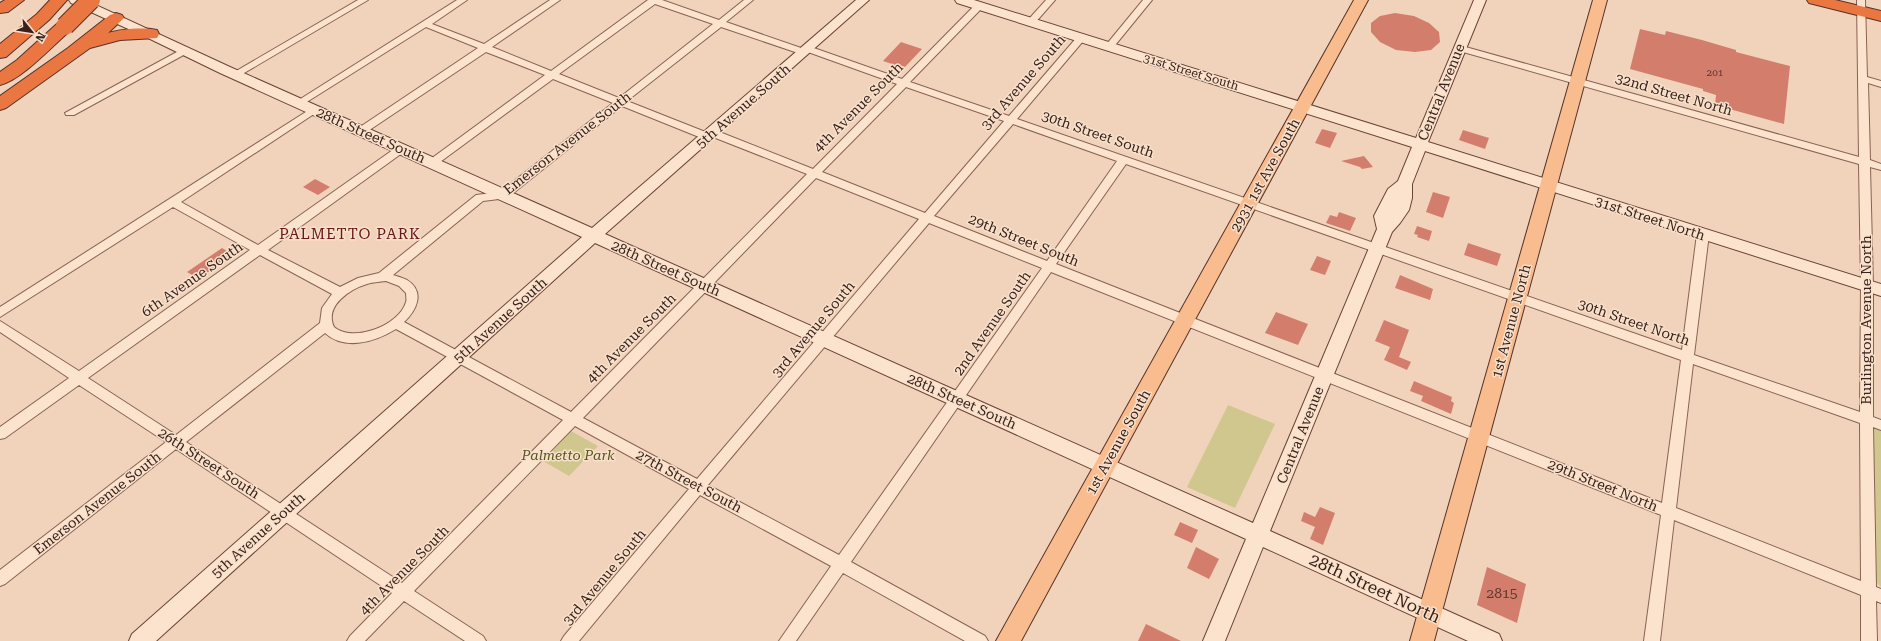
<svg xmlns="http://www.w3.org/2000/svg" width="1881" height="641" font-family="'Roboto Serif',serif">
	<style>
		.green { fill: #d0c78e }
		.building { fill: #d37e6d }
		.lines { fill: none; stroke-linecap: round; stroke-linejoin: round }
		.street-casing { stroke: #896353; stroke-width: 2 }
		.secondary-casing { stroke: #6b4437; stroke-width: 2 }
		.primary-casing { stroke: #563229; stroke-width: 2 }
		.highway-casing { stroke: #563229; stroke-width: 2 }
		.street { fill: #fce3ce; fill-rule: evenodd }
		.secondary { fill: #fce3ce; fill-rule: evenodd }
		.primary { fill: #f9bc8e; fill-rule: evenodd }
		.highway { fill: #ea7642; fill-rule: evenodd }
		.highway-bridge-casing { stroke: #563229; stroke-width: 20; stroke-linecap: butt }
		.highway-bridge { stroke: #ea7642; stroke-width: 18 }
		.labels { text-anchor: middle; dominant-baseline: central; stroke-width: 3; stroke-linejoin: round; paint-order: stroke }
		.far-number-label { font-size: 10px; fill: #5e382f }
		.far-street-label { font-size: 12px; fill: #37211a; stroke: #f8e0cb }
		.street-label { font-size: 14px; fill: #37211a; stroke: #f8e0cb }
		.park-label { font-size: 14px; font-style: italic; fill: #55551f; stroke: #f8e0cb }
		.near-number-label { font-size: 14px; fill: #5e382f }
		.neighbourhood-label { font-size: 15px; letter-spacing: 1px; fill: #671619; stroke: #f8e0cb }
		.near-street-label { font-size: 17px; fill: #37211a; stroke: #f8e0cb }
	</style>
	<rect width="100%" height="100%" fill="#f1d3bb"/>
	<!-- green -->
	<g class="green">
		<polygon points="1228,405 1275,424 1235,508 1187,487"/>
		<polygon points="1873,428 1881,428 1881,587 1875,581"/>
		<polygon points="571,431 598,446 569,476 543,461"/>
	</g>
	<!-- building -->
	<g class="building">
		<polygon points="1395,13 1414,16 1429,23 1439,32 1440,42 1431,50 1415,52 1396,50 1380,42 1371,32 1371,23 1380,16"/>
		<polygon points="1640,29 1665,35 1666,31 1702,40 1736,50 1736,52 1790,66 1784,124 1715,105 1716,95 1703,91 1703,89 1630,69"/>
		<polygon points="901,42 922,49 904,68 883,61"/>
		<polygon points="1322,129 1337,133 1330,148 1315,143"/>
		<polygon points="1463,130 1489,138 1485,149 1459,140"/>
		<polygon points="1364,156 1373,167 1362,169 1360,167 1341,161"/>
		<polygon points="315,179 330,187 318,195 303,187"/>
		<polygon points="1433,192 1450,197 1443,218 1426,212"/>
		<polygon points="1339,212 1356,218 1350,231 1326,223 1330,215 1337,217"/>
		<polygon points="1417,226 1432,231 1429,241 1417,237 1418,235 1414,234"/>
		<polygon points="1468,243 1501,254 1497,266 1464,255"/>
		<polygon points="222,248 232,254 199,279 187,272"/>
		<polygon points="1317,256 1331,261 1325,275 1310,270"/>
		<polygon points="1400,275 1433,289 1430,300 1395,288"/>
		<polygon points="1276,312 1308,324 1298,345 1265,333"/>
		<polygon points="1384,320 1409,330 1399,357 1411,362 1407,370 1384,360 1390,347 1375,341"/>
		<polygon points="1414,381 1452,397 1451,401 1454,403 1451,414 1421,401 1423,396 1410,391"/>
		<polygon points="1320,507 1335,513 1323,545 1310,539 1315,527 1301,521 1304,512 1315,517"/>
		<polygon points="1180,522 1198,530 1192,543 1174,535"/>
		<polygon points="1196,547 1219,559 1209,579 1187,568"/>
		<polygon points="1487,567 1526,584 1517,623 1477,605"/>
		<polygon points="1146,624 1181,641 1138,641"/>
	</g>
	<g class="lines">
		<defs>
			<g id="street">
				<polygon points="358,0 368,0 239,76 233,76 231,74"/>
				<path d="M457,0H467L432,24L484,44L550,0H560L492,47L551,71L648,0H662L719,20L744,0H753L726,22L804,49L808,46L811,47L902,79L976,4H982V8L910,82L1009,116L1078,36H1084L1086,38L1084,40L1017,119L1682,350L1697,234L1699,231H1707L1709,234L1694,355L1860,412L1861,286L1859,164L1456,50L1454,48L1459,45L1462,46L1859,157L1857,0H1865L1867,77L1881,81V87L1868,83L1870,160L1881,164V170L1870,167L1873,286V417L1881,420V430L1873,427L1876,587L1881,589V603L1876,601L1877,641H1861V595L1674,520L1660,641H1644L1661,515L1051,272L851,562L985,636L988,641H965L843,573L796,641H779L831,566L700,495L579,641H561L564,636L689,489L575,426L414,591L483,636L486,641H465L404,601L365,641H347L350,636L392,593L176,449L5,584L0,586V570L166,442L79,385L5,438L0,439V427L69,378L0,332V321L79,371L250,250L173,207L0,317V307L312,108L315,107L320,110L181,202L258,245L397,147H405L406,149L405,151L268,250L340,287L358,278L379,273L476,195L500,192L613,103L553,79L436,165H428L427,163L428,161L545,75L486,52L365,133H357L356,131L357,129L478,48L426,27L302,105H296L294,103ZM655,4L713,24L619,98L559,74ZM721,27L801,54L804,55L808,52L897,84L813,169L717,131H709L708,133L627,101ZM906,87L1004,121L925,213L822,172ZM622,106L704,139H712L713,137L807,174L571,412L404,322C416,311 426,292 407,280C403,278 397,276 393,275L483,201L507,198ZM1013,124L1117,161L1047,261L934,216ZM1126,164L1681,360L1662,503L1056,264ZM816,178L919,219L697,479L583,418ZM929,223L1042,268L839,555L708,485ZM260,255L332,294L322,308L320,323L176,435L88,378ZM386,281L399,286L406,293C406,296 407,300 406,302C399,326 353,343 334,327C324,306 350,289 367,284C373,282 379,282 386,281ZM396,329L563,420L402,583L186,442L325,333C345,351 375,342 396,329ZM1693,364L1860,423L1861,581L1676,508Z"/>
				<polygon points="1046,0 1055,0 1034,24 1028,24 1027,22 1028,20"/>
				<polygon points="1143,0 1152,0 1112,49 1106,49 1104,47 1106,45"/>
				<polygon points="186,47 191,50 189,52 74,115 66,115 65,113"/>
			</g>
			<polygon id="secondary" points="69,0 85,0 230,67 592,228 856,0 869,0 605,234 1253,523 1377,229 1374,216 1388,189 1398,181 1412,147 957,3 955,0 974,0 1416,138 1474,0 1486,0 1428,142 1881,284 1881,296 1425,151 1412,184 1412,198 1409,210 1400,223 1392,232 1270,531 1499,634 1502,641 1468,641 1263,547 1225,641 1203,641 1246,539 595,243 156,641 129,641 132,634 582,237 220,73 146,37 71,3"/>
			<g id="primary">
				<polygon points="1354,0 1368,0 1021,641 996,641"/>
				<polygon points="1593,0 1607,0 1434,641 1410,641"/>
			</g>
			<g id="highway">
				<polygon points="5,0 24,0 8,12 0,13 0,3"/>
				<polygon points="50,0 67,0 49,20 6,57 0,58 0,44 37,14"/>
				<polygon points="1807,0 1835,0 1881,11 1881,21 1809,3"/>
				<path d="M116,13L122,15L124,18L108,33C122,29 142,27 157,30L159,34L157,38L120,40L90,48L6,108L0,110V96L68,48L110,15Z"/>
				<path d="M65,21L71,22L73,26L71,30C53,45 22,80 0,85V72L17,60L59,22Z"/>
			</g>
		</defs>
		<!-- street casing -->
		<use href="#street" class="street-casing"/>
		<!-- secondary casing -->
		<use href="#secondary" class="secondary-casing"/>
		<!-- primary casing -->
		<use href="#primary" class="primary-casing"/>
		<!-- highway casing -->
		<use href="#highway" class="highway-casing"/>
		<!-- street -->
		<use href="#street" class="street"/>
		<!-- secondary -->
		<use href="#secondary" class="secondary"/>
		<!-- primary -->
		<use href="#primary" class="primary"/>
		<!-- highway -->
		<use href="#highway" class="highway"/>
		<defs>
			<polyline id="highway-bridge" points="65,26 91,0"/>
		</defs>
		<!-- highway-bridge casing -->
		<use href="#highway-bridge" class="highway-bridge-casing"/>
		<!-- highway-bridge -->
		<use href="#highway-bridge" class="highway-bridge"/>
	</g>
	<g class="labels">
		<!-- far-number labels -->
		<g class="far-number-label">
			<text x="1715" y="72">201</text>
		</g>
		<!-- far-street labels -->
		<g class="far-street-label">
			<text transform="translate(1191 72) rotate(17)">31st Street South</text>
		</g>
		<!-- street labels -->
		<g class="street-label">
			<text transform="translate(1023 82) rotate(-49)">3rd Avenue South</text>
			<text transform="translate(1441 92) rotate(-68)">Central Avenue</text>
			<text transform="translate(1674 94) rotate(16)">32nd Street North</text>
			<text transform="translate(743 106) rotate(-41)">5th Avenue South</text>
			<text transform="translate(858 107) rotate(-45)">4th Avenue South</text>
			<text transform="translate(1098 134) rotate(19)">30th Street South</text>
			<text transform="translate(371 135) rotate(24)">28th Street South</text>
			<text transform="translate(567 143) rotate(-38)">Emerson Avenue South</text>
			<text transform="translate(1265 175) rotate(-61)">2931 1st Ave South</text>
			<text transform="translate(1650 218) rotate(18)">31st Street North</text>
			<text transform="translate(1024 240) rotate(22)">29th Street South</text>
			<text transform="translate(666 268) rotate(24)">28th Street South</text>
			<text transform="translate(192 279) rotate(-35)">6th Avenue South</text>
			<text transform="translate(500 320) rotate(-42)">5th Avenue South</text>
			<text transform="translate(1866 320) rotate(-90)">Burlington Avenue North</text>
			<text transform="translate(1511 321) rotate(-75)">1st Avenue North</text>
			<text transform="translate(1634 322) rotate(19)">30th Street North</text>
			<text transform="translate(992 323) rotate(-55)">2nd Avenue South</text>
			<text transform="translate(813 329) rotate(-50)">3rd Avenue South</text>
			<text transform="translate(631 338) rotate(-45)">4th Avenue South</text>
			<text transform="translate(962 401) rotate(24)">28th Street South</text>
			<text transform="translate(1300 435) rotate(-68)">Central Avenue</text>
			<text transform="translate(1118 442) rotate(-61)">1st Avenue South</text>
			<text transform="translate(209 463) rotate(33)">26th Street South</text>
			<text transform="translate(689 481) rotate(28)">27th Street South</text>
			<text transform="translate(1603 485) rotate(22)">29th Street North</text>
			<text transform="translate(97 503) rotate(-38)">Emerson Avenue South</text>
			<text transform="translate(258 535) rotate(-42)">5th Avenue South</text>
			<text transform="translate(404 570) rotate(-45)">4th Avenue South</text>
			<text transform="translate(604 577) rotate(-50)">3rd Avenue South</text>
		</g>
		<!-- park labels -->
		<g class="park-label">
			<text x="568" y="455">Palmetto Park</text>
		</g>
		<!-- near-number labels -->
		<g class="near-number-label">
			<text x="1502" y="593">2815</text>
		</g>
		<!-- neighbourhood labels -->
		<g class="neighbourhood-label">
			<text x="350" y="234">PALMETTO PARK</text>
		</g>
		<!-- near-street labels -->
		<g class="near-street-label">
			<text transform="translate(1375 588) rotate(25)">28th Street North</text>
		</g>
	</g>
	<!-- north arrow -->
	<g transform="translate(32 32) rotate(120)" stroke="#f8e0cb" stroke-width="3" paint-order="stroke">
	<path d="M0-3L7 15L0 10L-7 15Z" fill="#37211a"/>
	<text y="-6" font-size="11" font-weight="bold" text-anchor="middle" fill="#37211a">N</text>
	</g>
</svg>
